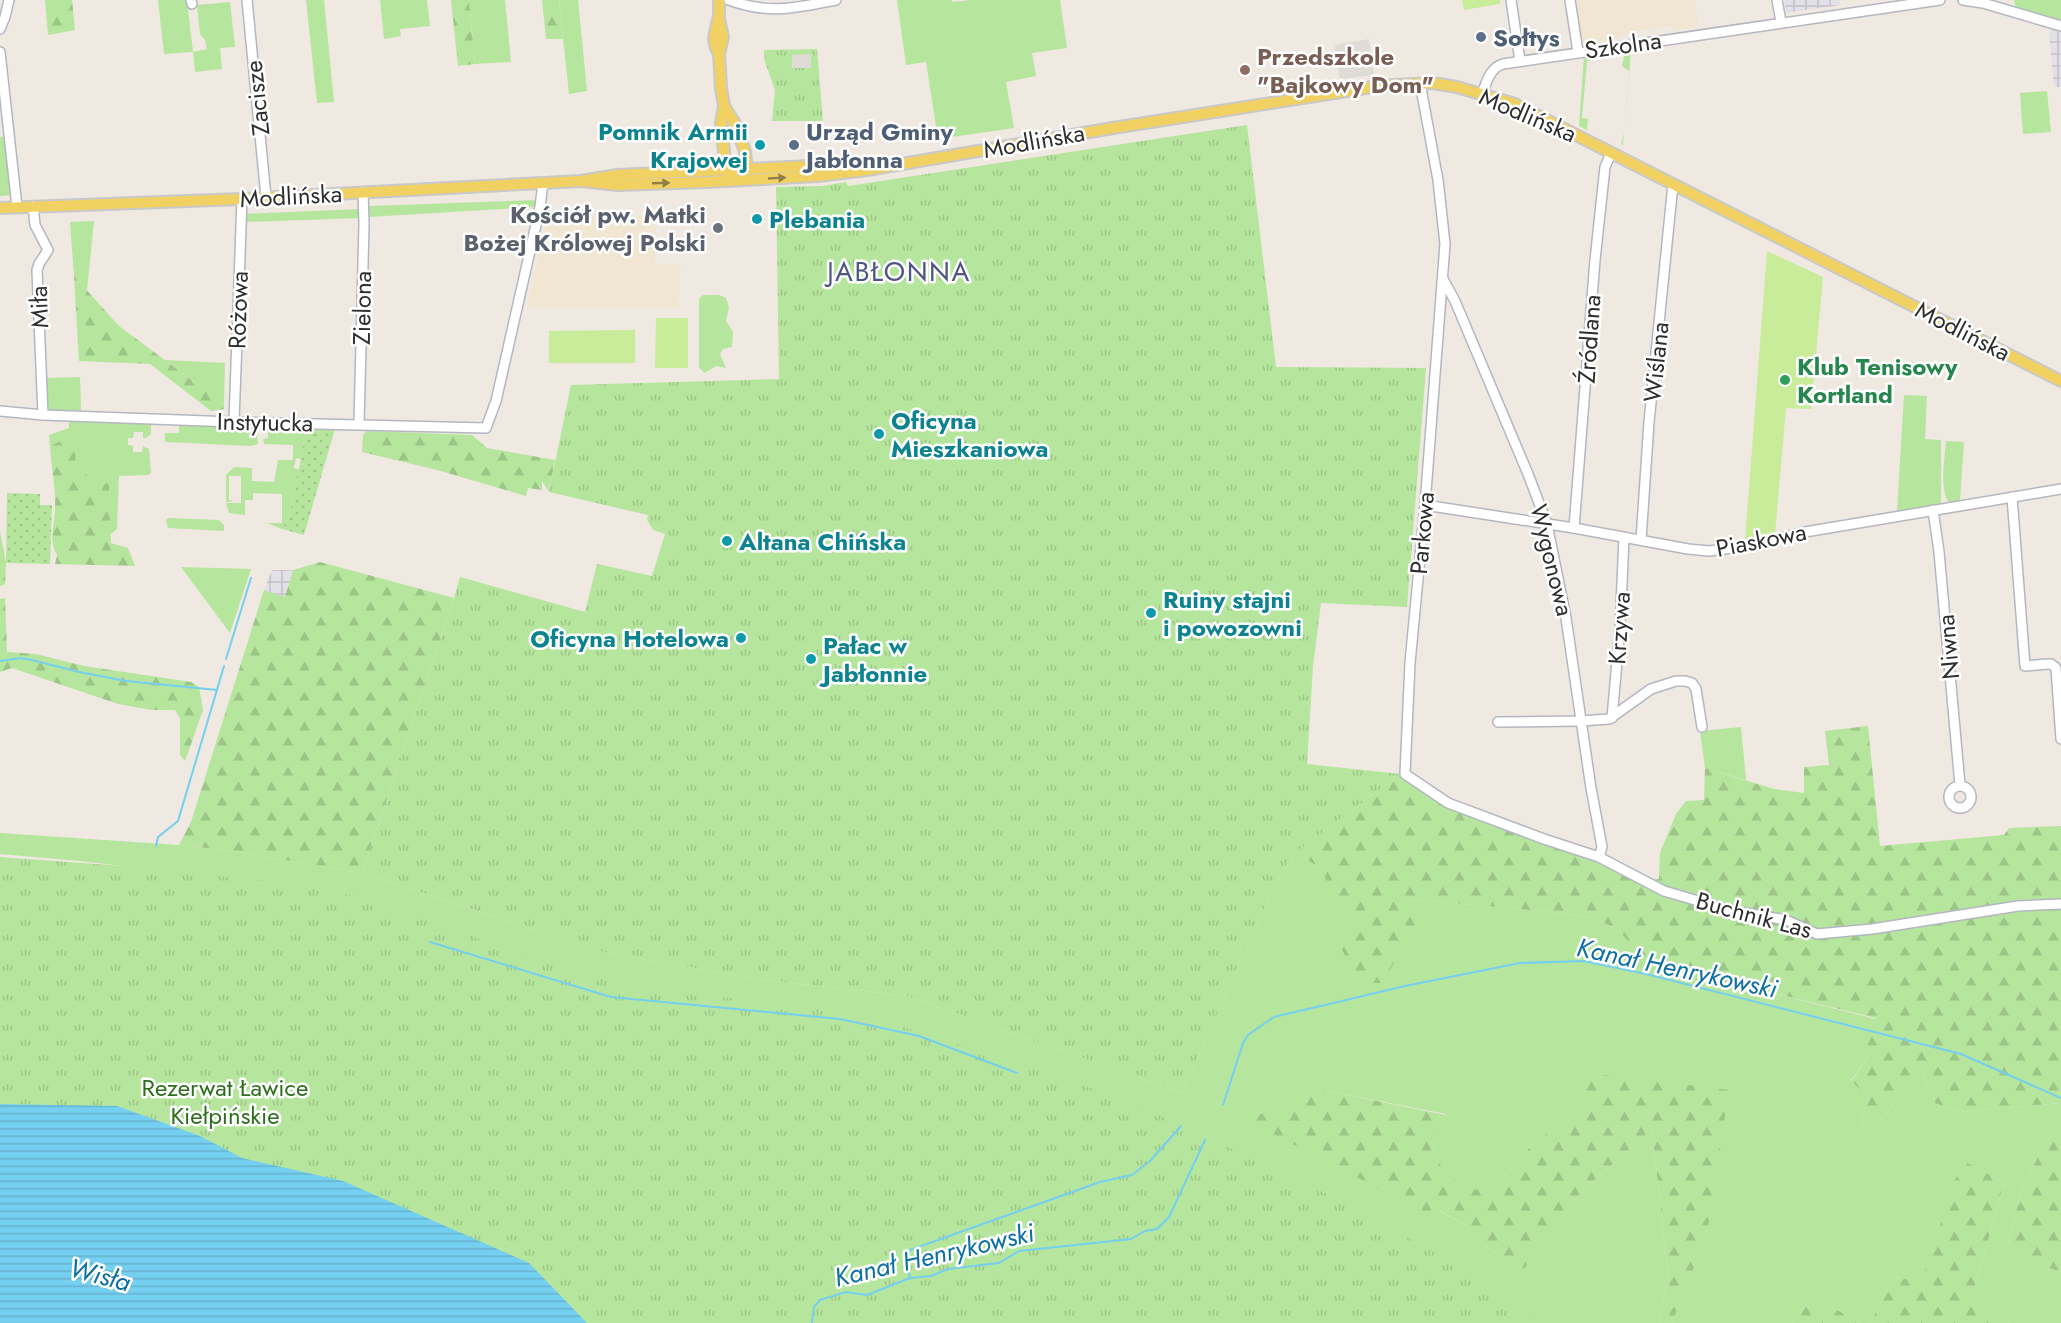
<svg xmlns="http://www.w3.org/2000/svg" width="2061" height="1323" font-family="Jost,sans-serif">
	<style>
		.industrial { fill: url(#industrial-grid) }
		.education { fill: #f0e6d1 }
		.grass { fill: #b6e59e }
		.forest { fill: url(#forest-firs) }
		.park { fill: url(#park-tufts) }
		.garden { fill: url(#garden-dots) }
		.pitch { fill: #c9ec9a }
		.plaza { fill: #dfdcd8 }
		.water { fill: url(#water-rules) }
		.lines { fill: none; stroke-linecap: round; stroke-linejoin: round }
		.stream { stroke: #75cff0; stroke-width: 2 }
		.minor-casing { stroke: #b4b7c1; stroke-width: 12 }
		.major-casing { stroke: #c9c9c9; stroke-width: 14 }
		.minor { stroke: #fff; stroke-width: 9 }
		.major { stroke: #f2d163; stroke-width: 10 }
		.oneway { fill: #908048 }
		.service-dot { fill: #5c6f8a; stroke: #fff; stroke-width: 2 }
		.education-dot { fill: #8d6e63; stroke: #fff; stroke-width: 2 }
		.culture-dot { fill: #0f9aa8; stroke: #fff; stroke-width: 2 }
		.worship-dot { fill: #6b7280; stroke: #fff; stroke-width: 2 }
		.leisure-dot { fill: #2e9e5b; stroke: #fff; stroke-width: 2 }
		.labels { text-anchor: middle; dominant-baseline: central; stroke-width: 5; stroke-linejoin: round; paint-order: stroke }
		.service-label { font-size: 24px; font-weight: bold; fill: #4e5e75; stroke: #fff; text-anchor: start }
		.street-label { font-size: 24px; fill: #2e2e2e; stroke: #fff }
		.education-label { font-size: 24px; font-weight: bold; fill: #785e54; stroke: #fff; text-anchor: start }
		.culture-label { font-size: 24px; font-weight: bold; fill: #0d838f; stroke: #fff; text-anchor: start }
		.worship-label { font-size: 24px; font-weight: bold; fill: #5b616d; stroke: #fff; text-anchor: end }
		.leisure-label { font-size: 24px; font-weight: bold; fill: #27864d; stroke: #fff; text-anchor: start }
		.park-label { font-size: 24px; fill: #2c6e1b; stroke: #fff }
		.water-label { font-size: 26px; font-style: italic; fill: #0d6fa3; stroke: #fff }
		.quarter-label { font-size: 27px; letter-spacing: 1.5px; fill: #4d5680; stroke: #fff }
	</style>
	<defs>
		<pattern id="industrial-grid" width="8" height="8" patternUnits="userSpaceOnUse" patternTransform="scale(1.5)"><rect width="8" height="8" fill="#e3e1e8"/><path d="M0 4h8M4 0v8" fill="none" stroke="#c3c1c7"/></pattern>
		<pattern id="forest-firs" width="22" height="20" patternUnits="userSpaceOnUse" patternTransform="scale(1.5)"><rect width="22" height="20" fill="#b6e59e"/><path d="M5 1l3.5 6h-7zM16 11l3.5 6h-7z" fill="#9dc588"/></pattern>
		<pattern id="park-tufts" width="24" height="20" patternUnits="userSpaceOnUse" patternTransform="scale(1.5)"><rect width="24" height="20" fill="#b6e59e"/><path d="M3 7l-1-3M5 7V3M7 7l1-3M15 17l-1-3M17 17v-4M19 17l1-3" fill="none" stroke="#9dc588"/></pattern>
		<pattern id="garden-dots" width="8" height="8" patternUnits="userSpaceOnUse" patternTransform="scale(1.5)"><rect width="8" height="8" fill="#b6e59e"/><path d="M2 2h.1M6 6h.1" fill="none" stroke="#9dc588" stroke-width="1.8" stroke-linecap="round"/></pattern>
		<pattern id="water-rules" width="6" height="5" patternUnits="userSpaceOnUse" patternTransform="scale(1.5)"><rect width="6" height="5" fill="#75cff0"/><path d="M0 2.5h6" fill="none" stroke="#66b2ce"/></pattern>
	</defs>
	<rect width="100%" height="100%" fill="#efe9e1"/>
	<!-- industrial -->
	<g class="industrial">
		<polygon points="1784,0 1839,0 1840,5 1786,13"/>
		<polygon points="2053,30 2061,32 2061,87 2054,87 2049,33"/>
		<polygon points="272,570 293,570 285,597 264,590"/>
	</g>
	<!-- education -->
	<g class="education">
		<polygon points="1571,0 1695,0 1698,26 1673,30 1672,25 1632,32 1610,41 1583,43"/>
		<polygon points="647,216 656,229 655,264 681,265 678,307 527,308 546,220"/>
	</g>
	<!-- grass -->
	<g class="grass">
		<polygon points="158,0 187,0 193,52 207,49 205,40 200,34 197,5 230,2 235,47 220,48 222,69 195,72 193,52 164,54"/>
		<polygon points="306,0 324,0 334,102 317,103"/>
		<polygon points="380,0 427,0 430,26 400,29 401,36 384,39"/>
		<polygon points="469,0 505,0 511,62 475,64"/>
		<polygon points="559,0 578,0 587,91 569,94"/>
		<polygon points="897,0 951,0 953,2 971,0 1060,0 1067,48 1032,53 1036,76 1006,82 1014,128 938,139 926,62 906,65"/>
		<polygon points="2014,0 2061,0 2061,21 2016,7"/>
		<polygon points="1625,51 1631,51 1623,145 1621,144 1624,133 1629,71 1622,66"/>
		<polygon points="1584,55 1591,55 1593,61 1587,61 1582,118 1588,119 1587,130 1579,126"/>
		<polygon points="2047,91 2051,132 2023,134 2020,93"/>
		<polygon points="8,136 15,195 0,196 0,137"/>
		<polygon points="536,200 535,207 369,217 369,206"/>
		<polygon points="360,209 361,218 245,222 245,214"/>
		<polygon points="94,221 87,290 74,276 70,222"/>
		<polygon points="703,295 719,295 726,298 729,307 726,321 733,332 732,347 723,349 720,354 726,368 716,366 705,373 699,368 699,299"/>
		<polygon points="165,360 225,363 224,404"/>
		<polygon points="80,377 81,410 50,410 47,405 45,378"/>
		<polygon points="1904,395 1927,396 1925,439 1941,440 1941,504 1897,512"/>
		<polygon points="76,421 151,423 151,434 146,438 143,438 143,432 134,432 133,438 128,438 128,445 133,446 133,452 142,452 143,446 149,449 151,473 148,475 119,476 117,529 112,533 110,533 109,483 94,483 75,461 69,438 50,446 49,435 69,428 69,422"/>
		<polygon points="179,424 254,427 257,429 258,444 251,446 165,442 165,433 179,433"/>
		<polygon points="270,427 307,428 301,459 296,458 294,468 299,470 289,518 282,529 267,523 282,523 282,494 253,493 253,500 245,500 245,515 229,513 226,503 241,503 241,476 229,476 229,500 234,501 226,502 226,475 234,467 252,468 252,481 274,482 278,460 293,460 293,445 264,444 263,439 268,438 268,431"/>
		<path d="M1946,441L1964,442L1960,501L1949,503C1939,489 1945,457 1946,441Z"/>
		<polygon points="168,518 219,520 224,525 224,531 168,528 166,520"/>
		<polygon points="181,567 251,569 230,633"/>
		<polygon points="1741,727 1746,780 1705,768 1700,731"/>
		<polygon points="0,833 179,845 224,850 362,873 606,953 766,980 908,996 1182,1093 1276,882 1295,853 1324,870 1406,899 1542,911 1595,918 1619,931 1643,957 1664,971 1744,986 1876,1019 1872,1052 1851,1080 1868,1097 1861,1127 1877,1124 1922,1071 1935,1103 1959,1112 2061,1103 2061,1130 2046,1141 2022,1188 2008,1242 2027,1261 2061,1272 2061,1323 2010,1323 1972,1297 2004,1183 1962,1161 1921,1283 1894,1277 1870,1323 1861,1323 1813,1297 1792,1323 1672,1323 1707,1233 1728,1090 1580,1107 1529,1148 1499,1183 1466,1193 1431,1155 1446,1114 1323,1090 1439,1211 1466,1225 1474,1240 1524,1269 1583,1190 1652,1130 1668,1273 1659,1321 1660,1323 1533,1323 766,1008 611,984 224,878 80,861 0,854"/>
	</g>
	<!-- forest -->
	<g class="forest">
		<polygon points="45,0 72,0 75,30 48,35"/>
		<polygon points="451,0 469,0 475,64 458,66"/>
		<polygon points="542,0 559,0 563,39 546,39"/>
		<polygon points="74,276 119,326 224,404 224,409 211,411 150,364 79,361"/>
		<polygon points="367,431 472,435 487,448 555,460 549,492 542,481 542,490 528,488 526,496 437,470 362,452 363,435"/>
		<path d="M69,437L71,443L77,448L75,461L94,483H109L111,543L128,548L135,566L55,564L57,555C48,540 55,525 55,508C56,488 51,466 50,446Z"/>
		<polygon points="0,440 0,531 6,563 5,584 0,586"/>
		<polygon points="320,562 454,598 362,873 224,850 179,845 191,822 264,590 285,597 293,570"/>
		<polygon points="5,598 7,652 36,654 84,666 191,682 199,687 203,710 185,761 180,755 180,718 175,710 152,710 118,704 12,668 0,672 0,599"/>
		<polygon points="1868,726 1880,846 2004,835 2009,828 2061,826 2061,1103 1959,1112 1935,1103 1922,1071 1876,1125 1861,1127 1868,1097 1851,1081 1872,1052 1865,1038 1876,1018 1744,986 1664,971 1643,957 1619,931 1595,918 1542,911 1406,899 1416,929 1381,983 1360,983 1340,946 1362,912 1330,904 1324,870 1295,853 1400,774 1447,805 1602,861 1642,882 1659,879 1660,853 1676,814 1686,801 1704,800 1705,768 1774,789 1804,793 1804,767 1829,765 1825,731"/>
		<polygon points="1588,1073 1729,1090 1707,1234 1672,1323 1660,1323 1659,1321 1668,1273 1652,1130 1583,1190 1524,1269 1474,1240 1466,1225 1440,1211 1430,1215 1246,1120 1323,1090 1446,1115 1431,1155 1467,1192 1499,1183 1529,1148 1580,1107"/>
		<polygon points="2061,1130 2061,1272 2027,1261 2008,1242 2022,1188 2046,1141"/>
		<polygon points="1962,1160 2004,1183 1972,1297 2010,1323 1870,1323 1894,1277 1921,1282"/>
		<polygon points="1813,1297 1861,1323 1792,1323"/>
	</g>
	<!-- park -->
	<g class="park">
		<polygon points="817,49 823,121 772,121 775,90 764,59 764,50"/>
		<polygon points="1247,125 1276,367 1426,368 1407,607 1321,603 1313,666 1307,764 1400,774 1295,853 1276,882 1182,1093 908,996 766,980 606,953 362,873 454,598 460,577 585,612 597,564 652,576 665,534 653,530 647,520 648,515 549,492 571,385 779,379 776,187 823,186 846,182 848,186"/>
		<polygon points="0,857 137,867 276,882 357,896 549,963 628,986 813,1008 919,1031 1129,1101 1323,1192 1458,1265 1466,1274 1547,1323 0,1323"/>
	</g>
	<!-- garden -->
	<g class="garden">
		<polygon points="307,428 335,429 304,535 282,529 289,518"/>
		<polygon points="7,493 40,494 40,505 52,505 50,564 6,563"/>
	</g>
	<!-- pitch -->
	<g class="pitch">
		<polygon points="1462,0 1500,0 1500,4 1464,10"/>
		<polygon points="1767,251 1823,277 1811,409 1786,408 1775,534 1745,541"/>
		<polygon points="656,318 688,318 688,368 655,368"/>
		<polygon points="635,330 635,363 549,363 549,331"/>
	</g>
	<!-- plaza -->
	<g class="plaza">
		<polygon points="1369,39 1374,75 1340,79 1334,45"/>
		<polygon points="811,54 811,68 792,68 792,55"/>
	</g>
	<!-- water -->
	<polygon class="water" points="0,1104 117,1106 200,1136 242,1158 343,1181 529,1263 587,1323 0,1323"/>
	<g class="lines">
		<!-- stream -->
		<g class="stream">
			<polyline points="226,659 251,578"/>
			<polyline points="0,661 20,658 32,660 79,672 126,681 217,690"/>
			<polyline points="156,846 158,837 178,821 224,666"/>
			<polyline points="430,942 611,997 840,1019 919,1036 1017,1073"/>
			<polyline points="1223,1105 1243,1043 1248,1035 1274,1017 1405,986 1520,963 1584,961 1646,974 1961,1054 2061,1098"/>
			<polyline points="910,1278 906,1261 910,1250 1100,1182 1132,1175 1150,1161 1181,1126"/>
			<polyline points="812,1323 814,1307 820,1300 846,1292 867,1295 910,1278 931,1276 948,1269 999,1263 1019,1251 1131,1239 1145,1231 1157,1229 1169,1217 1205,1140"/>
		</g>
		<defs>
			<g id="minor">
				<polyline points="191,0 192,4"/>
				<polyline points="247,0 266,197"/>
				<path d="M729,0C770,15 795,8 836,0"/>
				<polyline points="1511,0 1520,61"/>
				<polyline points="1570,0 1578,52"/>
				<polyline points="1777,0 1781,22"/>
				<polyline points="1963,0 1983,3 2061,26"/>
				<polyline points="0,29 5,17 9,0"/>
				<polyline points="0,52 17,207"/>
				<polyline points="1420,83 1438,180 1445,244 1425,505 1410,663 1405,774 1448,803 1544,839 1599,857 1664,891 1729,910 1786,920 1817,934 1872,929 2018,906 2061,904"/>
				<path d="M1482,94C1487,81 1490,68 1503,64L1940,0"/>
				<polyline points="33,206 35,225 48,250 39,264 37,270 43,415"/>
				<polyline points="1443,279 1455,301 1528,474 1547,524 1566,618 1591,788 1602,847 1599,857"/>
				<polyline points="0,411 43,415 234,422 486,428 496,401 540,207 543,183"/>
				<polyline points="234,422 242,199"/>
				<polyline points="359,424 364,224 363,192"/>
				<polyline points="2012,497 2025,666 2048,664 2051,664 2056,668 2061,739"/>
				<polyline points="1425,505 1574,528 1688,549 1709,551 1741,547 1805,532 2061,489"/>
				<polyline points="1933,510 1939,552 1960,785"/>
				<polyline points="1574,528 1595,260 1605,167 1611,153"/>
				<polyline points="1641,540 1649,422 1673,184"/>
				<polyline points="1612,718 1620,627 1624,538"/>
				<polyline points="1498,722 1581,721 1609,719 1651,689 1676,681 1685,681 1692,683 1696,689 1702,727"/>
				<circle cx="1960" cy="797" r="11"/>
			</g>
			<g id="major">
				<polyline points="719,19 723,37 719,54 721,88 724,106 737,127 745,152 747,169"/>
				<path d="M719,54C711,40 715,34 718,20C720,14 719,7 719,0"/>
				<polyline points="724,106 721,123 726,171 731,175"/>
				<polyline points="581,181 618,185 707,182 818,176 867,170 1113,128 1379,86 1433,83 1457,87 1515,104 2061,381"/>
				<polyline points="0,208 242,199 543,183 581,181 617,175 878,163"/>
			</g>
		</defs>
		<!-- minor casing -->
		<use href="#minor" class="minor-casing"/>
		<!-- major casing -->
		<use href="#major" class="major-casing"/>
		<!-- minor -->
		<use href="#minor" class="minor"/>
		<!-- major -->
		<use href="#major" class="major"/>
	</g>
	<!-- one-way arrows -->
	<defs><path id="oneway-solid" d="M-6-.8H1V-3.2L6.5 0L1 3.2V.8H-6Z" transform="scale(1.5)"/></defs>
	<g class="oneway">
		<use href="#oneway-solid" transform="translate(777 178) rotate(-3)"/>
		<use href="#oneway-solid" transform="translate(661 183) rotate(-2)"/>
	</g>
	<!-- markers -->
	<g class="service-dot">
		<circle cx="1481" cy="37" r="6"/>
		<circle cx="794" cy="145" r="6"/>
	</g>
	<circle class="education-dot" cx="1245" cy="70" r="6"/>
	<g class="culture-dot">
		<circle cx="760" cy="145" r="6"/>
		<circle cx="757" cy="219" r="6"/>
		<circle cx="879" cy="434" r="6"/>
		<circle cx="727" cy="541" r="6"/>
		<circle cx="1151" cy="613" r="6"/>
		<circle cx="741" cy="638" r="6"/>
		<circle cx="811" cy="659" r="6"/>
	</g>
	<circle class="worship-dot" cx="718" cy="228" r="6"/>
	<circle class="leisure-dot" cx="1785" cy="380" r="6"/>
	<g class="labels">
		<!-- service labels -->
		<g class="service-label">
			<text x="1493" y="37">Sołtys</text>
			<text x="806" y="131">Urząd Gminy<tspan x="806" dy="28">Jabłonna</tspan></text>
		</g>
		<!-- street labels -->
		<g class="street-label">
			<text transform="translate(1623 45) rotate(-8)">Szkolna</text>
			<text transform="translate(257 98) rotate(-96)">Zacisze</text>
			<text transform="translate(1528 115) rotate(23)">Modlińska</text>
			<text transform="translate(1034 141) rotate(-10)">Modlińska</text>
			<text transform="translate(291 196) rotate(-3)">Modlińska</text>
			<text transform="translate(39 307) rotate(-92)">Miła</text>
			<text transform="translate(362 308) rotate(-89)">Zielona</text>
			<text transform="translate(238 310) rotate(-88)">Różowa</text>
			<text transform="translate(1963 331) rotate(27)">Modlińska</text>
			<text transform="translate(1589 339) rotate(-86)">Źródlana</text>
			<text transform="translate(1656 362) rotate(-84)">Wiślana</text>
			<text transform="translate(265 422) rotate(1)">Instytucka</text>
			<text transform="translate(1422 533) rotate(-85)">Parkowa</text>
			<text transform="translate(1761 540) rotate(-11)">Piaskowa</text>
			<text transform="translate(1552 560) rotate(76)">Wygonowa</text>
			<text transform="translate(1619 628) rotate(-86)">Krzywa</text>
			<text transform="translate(1948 647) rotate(-95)">Niwna</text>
			<text transform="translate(1754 915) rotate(15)">Buchnik Las</text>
		</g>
		<!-- education labels -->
		<g class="education-label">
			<text x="1257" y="56">Przedszkole<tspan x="1257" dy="28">"Bajkowy Dom"</tspan></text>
		</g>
		<!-- culture labels -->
		<g class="culture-label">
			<text x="748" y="131" text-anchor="end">Pomnik Armii<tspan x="748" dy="28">Krajowej</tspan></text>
			<text x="769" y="219">Plebania</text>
			<text x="891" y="420">Oficyna<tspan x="891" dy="28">Mieszkaniowa</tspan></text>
			<text x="739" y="541">Altana Chińska</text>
			<text x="1163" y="599">Ruiny stajni<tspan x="1163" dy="28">i powozowni</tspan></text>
			<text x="729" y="638" text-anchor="end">Oficyna Hotelowa</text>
			<text x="823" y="645">Pałac w<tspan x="823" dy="28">Jabłonnie</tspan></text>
		</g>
		<!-- worship labels -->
		<g class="worship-label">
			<text x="706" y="214">Kościół pw. Matki<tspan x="706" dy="28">Bożej Królowej Polski</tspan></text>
		</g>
		<!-- leisure labels -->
		<g class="leisure-label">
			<text x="1797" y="366">Klub Tenisowy<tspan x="1797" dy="28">Kortland</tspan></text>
		</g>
		<!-- park labels -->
		<g class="park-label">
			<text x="225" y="1087">Rezerwat Ławice<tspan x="225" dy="28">Kiełpińskie</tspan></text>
		</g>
		<!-- water labels -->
		<g class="water-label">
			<text transform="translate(1677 968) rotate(12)">Kanał Henrykowski</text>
			<text transform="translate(934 1255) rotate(-13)">Kanał Henrykowski</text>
			<text transform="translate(100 1275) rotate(15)">Wisła</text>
		</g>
		<!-- quarter labels -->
		<g class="quarter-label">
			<text x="899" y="271">JABŁONNA</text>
		</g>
	</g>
</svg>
